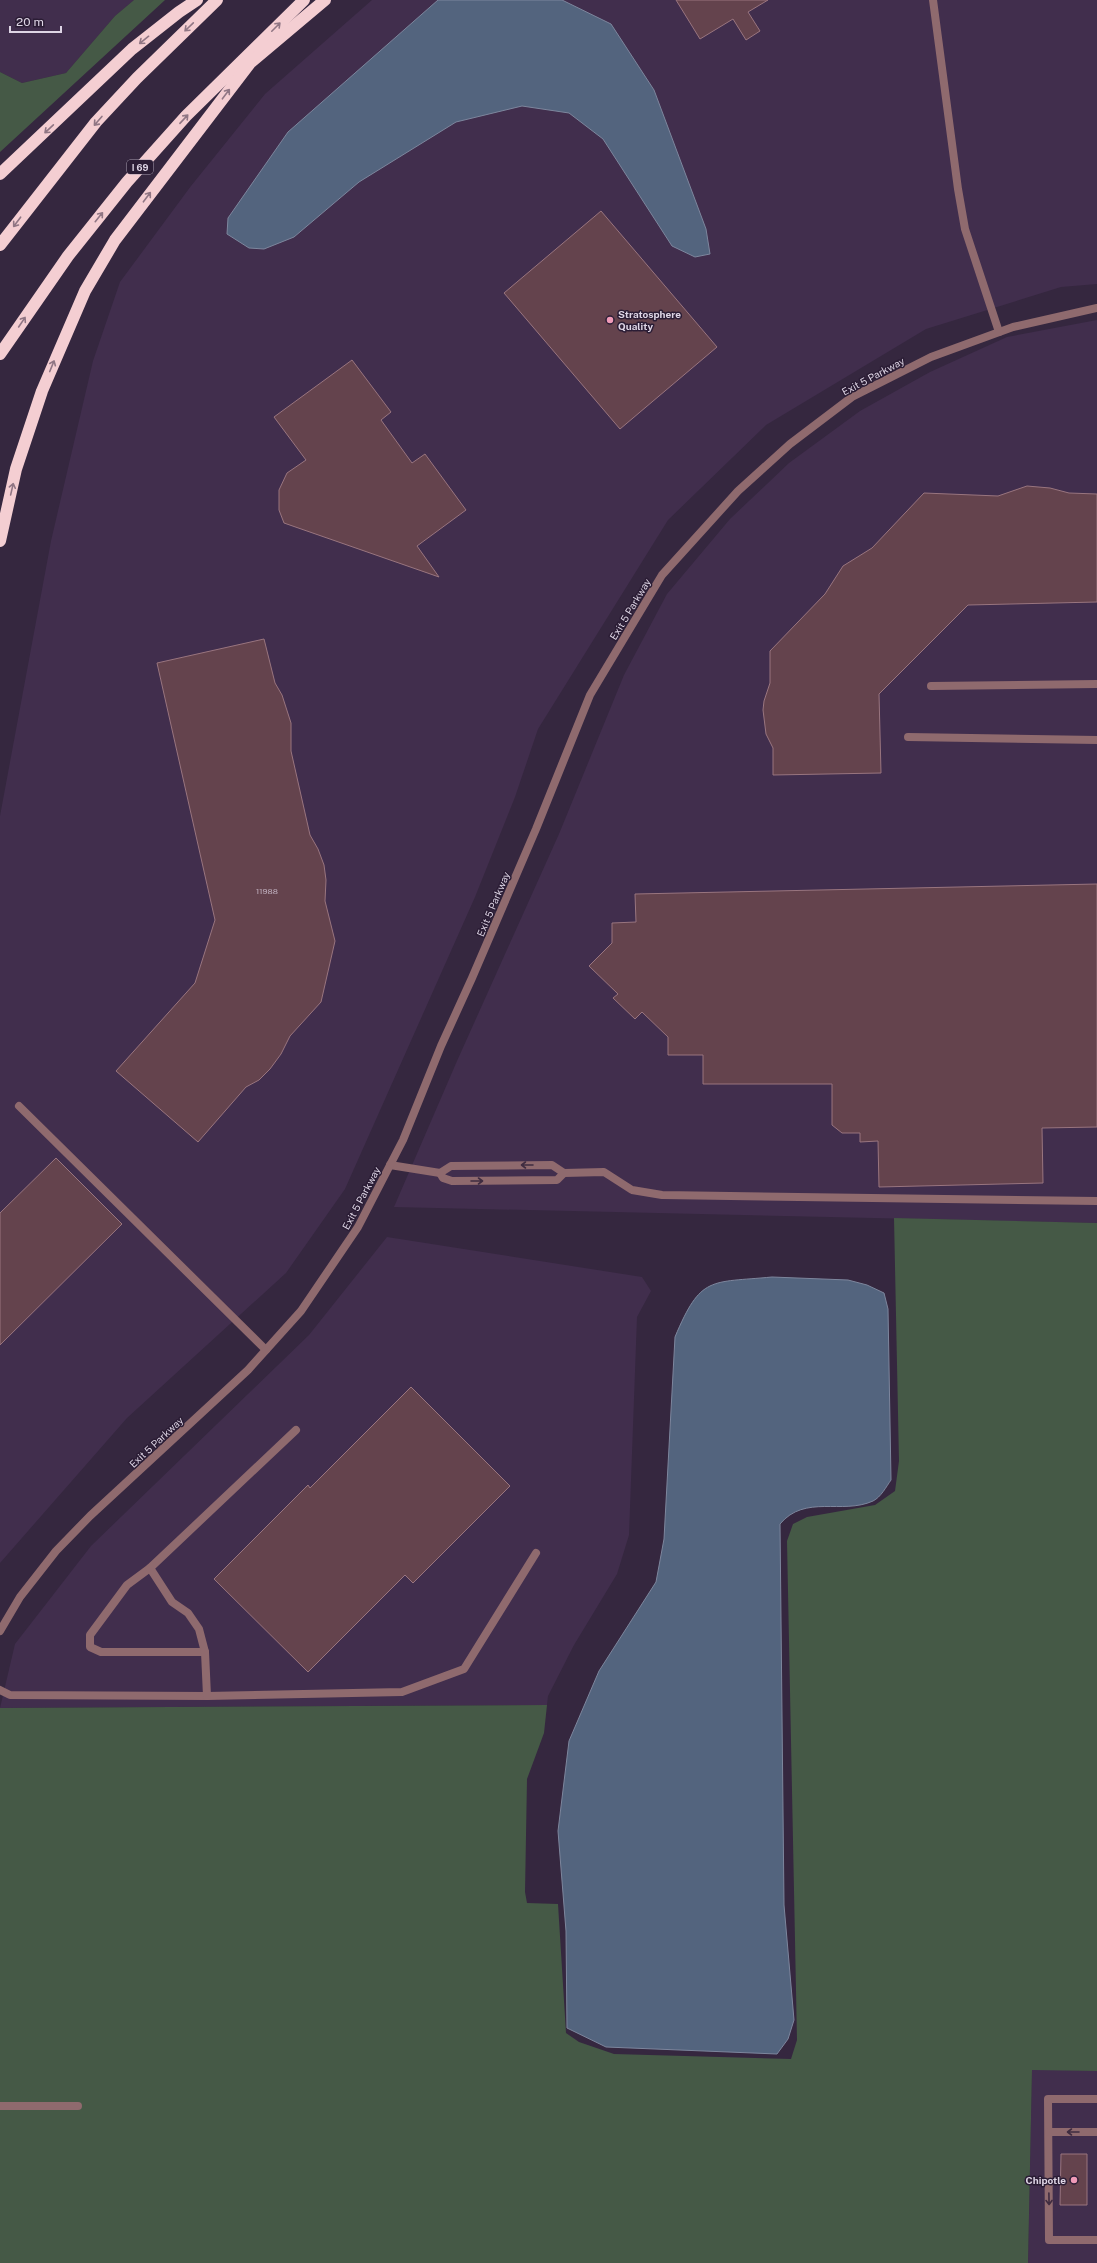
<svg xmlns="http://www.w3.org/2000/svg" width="1097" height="2263" font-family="'Public Sans',sans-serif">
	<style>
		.built { fill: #412e4d }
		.green { fill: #455946 }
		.water { fill: #53647e; stroke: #7d869d }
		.building { fill: #64434d; stroke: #99757f }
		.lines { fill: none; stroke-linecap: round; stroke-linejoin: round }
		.lane { stroke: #8f6a6e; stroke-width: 8 }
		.street { stroke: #8f6a6e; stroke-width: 8 }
		.highway { stroke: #f4ced2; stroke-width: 12 }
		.oneway { stroke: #907684 }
		.oneway2 { stroke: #3f2c40 }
		.poi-dot { fill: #ef9ab7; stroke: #2b1d35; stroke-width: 1.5 }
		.labels { text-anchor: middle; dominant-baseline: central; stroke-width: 3; stroke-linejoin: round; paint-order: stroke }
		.number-label { font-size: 8px; fill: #c0b0bf }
		.shield { fill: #2b1d35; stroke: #a89eb0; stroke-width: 1 }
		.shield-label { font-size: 9px; font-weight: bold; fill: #ded5e5 }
		.poi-label { font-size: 10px; font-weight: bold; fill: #ded5e5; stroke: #2b1d35; text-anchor: start }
		.street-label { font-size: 10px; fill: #ded5e5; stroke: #2b1d35 }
	</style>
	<rect width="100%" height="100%" fill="#35273f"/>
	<!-- built -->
	<g class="built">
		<polygon points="0,0 134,0 115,16 66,73 22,83 0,72"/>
		<polygon points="372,0 1097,0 1097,284 1061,287 926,329 766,425 668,520 538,729 515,797 475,897 345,1189 286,1273 127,1418 0,1563 0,816 51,541 93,361 120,282 191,186 265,94"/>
		<polygon points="1097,320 1097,1223 394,1207 457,1061 559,834 624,675 667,594 730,519 789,463 860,411 930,372 1007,337"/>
		<polygon points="387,1237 642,1277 651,1291 637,1317 629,1535 617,1574 574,1645 548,1696 547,1705 0,1708 15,1644 91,1546 309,1335"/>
		<polygon points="1032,2069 1097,2071 1097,2263 1028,2263"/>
	</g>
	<!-- green -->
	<g class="green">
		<polygon points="134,0 165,0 0,152 0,72 22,83 66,73 115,16"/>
		<polygon points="894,1218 1097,1223 1097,2071 1032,2070 1028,2263 0,2263 0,1708 547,1705 544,1733 527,1779 525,1892 527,1903 558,1904 566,2033 579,2042 614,2054 791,2059 797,2040 787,1541 793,1524 807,1517 875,1505 895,1491 899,1461"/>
	</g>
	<!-- water -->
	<g class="water">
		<polygon points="438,0 562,0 611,24 654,90 706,229 710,254 695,257 672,246 603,139 569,113 522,106 456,122 359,182 294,237 264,249 249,248 227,234 228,218 288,132"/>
		<path d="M772,1277L848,1280L867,1285L884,1293L888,1309L891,1480C886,1487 881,1497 873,1501C842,1515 805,1494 780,1524L784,1905L794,2020L788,2039L777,2054L606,2047L567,2028L566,1931L558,1831L569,1741L599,1671L656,1582L664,1539L675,1337C701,1275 710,1283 772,1277Z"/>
	</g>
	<!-- building -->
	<g class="building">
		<polygon points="676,0 768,0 748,12 760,31 746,40 733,19 700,39"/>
		<polygon points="601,211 717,347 620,429 504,293"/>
		<polygon points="352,360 391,412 381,420 412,463 425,454 466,510 417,546 439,577 284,523 279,510 279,490 287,473 306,460 274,417"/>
		<polygon points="1027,486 1050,488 1069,493 1097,494 1097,602 968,605 879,694 881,773 773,775 773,748 766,734 763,710 764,701 770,683 770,651 825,594 843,566 872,548 924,493 998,496"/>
		<polygon points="264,639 275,683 282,695 291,723 291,751 310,835 318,849 324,865 326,880 325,901 335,941 321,1002 290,1036 281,1054 270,1069 259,1080 246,1087 198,1142 116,1071 195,983 215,920 157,663"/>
		<polygon points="1097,884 1097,1127 1042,1128 1043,1183 879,1187 878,1141 860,1142 860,1133 842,1133 832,1125 832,1084 703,1084 703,1055 668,1055 668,1037 642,1012 635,1019 613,998 618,994 589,966 612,943 612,923 636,922 635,894"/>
		<polygon points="56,1158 122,1224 0,1345 0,1213"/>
		<polygon points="411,1387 510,1486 413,1583 405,1575 308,1672 214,1579 308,1485 310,1488"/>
		<polygon points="1061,2154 1087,2154 1087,2205 1060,2205"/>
	</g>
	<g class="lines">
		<!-- lane -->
		<g class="lane">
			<polyline points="933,0 958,189 965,229 999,332"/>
			<polyline points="931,686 1097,684"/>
			<polyline points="908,737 1097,740"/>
			<polyline points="19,1106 266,1350"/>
			<polyline points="390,1165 440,1173"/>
			<polyline points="564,1173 557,1180 452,1181 443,1178 440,1173 451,1166 552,1165 564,1173 604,1172 632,1190 662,1195 1097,1201"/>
			<polyline points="150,1568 127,1585 90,1635 90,1647 101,1652 205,1652"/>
			<polyline points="0,1690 10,1695 207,1696 402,1692 464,1669 536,1553"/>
			<polyline points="207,1696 205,1652 199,1629 188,1613 172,1602 150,1568 296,1430"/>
			<polyline points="1097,2099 1048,2099 1049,2240 1097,2240"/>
			<polyline points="0,2106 78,2106"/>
			<polyline points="1049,2132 1097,2132"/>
		</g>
		<!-- street -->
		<polyline class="street" points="0,1631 20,1597 56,1551 90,1516 248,1370 301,1311 358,1227 403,1140 441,1046 472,978 536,829 590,695 662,575 738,491 790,444 852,397 931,357 1013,327 1097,308"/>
		<!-- highway -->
		<g class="highway">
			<polyline points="0,174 132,49 179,12 197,0"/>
			<polyline points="0,245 96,122 137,78 217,0"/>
			<polyline points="0,354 68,256 127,182 186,116 304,0"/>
			<polyline points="0,541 16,469 42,391 85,291 115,240 250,63 325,0"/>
		</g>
	</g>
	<!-- one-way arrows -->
	<defs><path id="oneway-shaft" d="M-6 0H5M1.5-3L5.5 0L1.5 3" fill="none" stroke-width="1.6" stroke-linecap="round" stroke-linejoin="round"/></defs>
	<g class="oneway">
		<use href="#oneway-shaft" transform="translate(189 27) rotate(136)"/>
		<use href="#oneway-shaft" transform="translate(276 27) rotate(-45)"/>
		<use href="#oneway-shaft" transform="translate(144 40) rotate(141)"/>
		<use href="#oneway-shaft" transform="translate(226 94) rotate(-53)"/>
		<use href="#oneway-shaft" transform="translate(184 119) rotate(-47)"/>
		<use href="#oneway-shaft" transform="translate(98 121) rotate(131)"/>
		<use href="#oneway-shaft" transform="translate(49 129) rotate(137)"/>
		<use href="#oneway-shaft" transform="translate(147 197) rotate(-53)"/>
		<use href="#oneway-shaft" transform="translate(99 217) rotate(-51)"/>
		<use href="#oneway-shaft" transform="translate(17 222) rotate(127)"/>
		<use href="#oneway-shaft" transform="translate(22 322) rotate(-56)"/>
		<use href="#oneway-shaft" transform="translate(52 366) rotate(-68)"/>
		<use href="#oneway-shaft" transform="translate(12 489) rotate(-77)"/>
	</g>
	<g class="oneway2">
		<use href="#oneway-shaft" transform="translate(527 1165) rotate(180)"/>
		<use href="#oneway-shaft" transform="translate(477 1181)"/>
		<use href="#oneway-shaft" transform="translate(1073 2132) rotate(-180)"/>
		<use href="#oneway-shaft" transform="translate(1049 2199) rotate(89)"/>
	</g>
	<!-- markers -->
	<g class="poi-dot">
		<circle cx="610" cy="320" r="4"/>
		<circle cx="1074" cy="2180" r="4"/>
	</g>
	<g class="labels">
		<!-- number labels -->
		<g class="number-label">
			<text x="267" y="891">11988</text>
		</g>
		<!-- shield labels -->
		<rect class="shield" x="127" y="160" width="26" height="14" rx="3"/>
		<g class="shield-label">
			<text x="140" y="167">I 69</text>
		</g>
		<!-- poi labels -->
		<g class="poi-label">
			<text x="618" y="314">Stratosphere<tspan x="618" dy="12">Quality</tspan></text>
			<text x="1066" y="2180" text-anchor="end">Chipotle</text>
		</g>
		<!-- street labels -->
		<g class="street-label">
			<text transform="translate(873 376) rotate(-28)">Exit 5 Parkway</text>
			<text transform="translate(630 609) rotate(-59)">Exit 5 Parkway</text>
			<text transform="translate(493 904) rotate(-67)">Exit 5 Parkway</text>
			<text transform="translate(361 1198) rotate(-62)">Exit 5 Parkway</text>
			<text transform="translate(156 1442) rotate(-43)">Exit 5 Parkway</text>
		</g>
	</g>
	<!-- scale -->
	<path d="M10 26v6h51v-6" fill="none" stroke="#ded5e5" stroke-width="2"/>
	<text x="16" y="26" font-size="12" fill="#ded5e5" stroke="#2b1d35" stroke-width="3" paint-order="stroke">20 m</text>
</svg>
